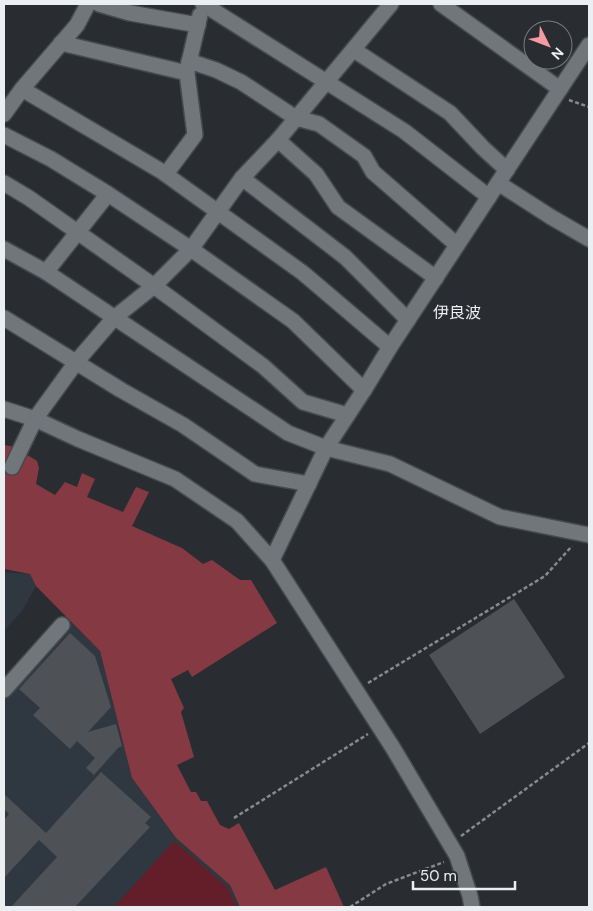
<svg xmlns="http://www.w3.org/2000/svg" width="593" height="911" font-family="'DM Sans','Noto Sans JP',sans-serif">
	<style>
		.built { fill: #2f3740 }
		.green { fill: #641e29 }
		.forest { fill: #853942 }
		.building { fill: #4e5257 }
		.lines { fill: none; stroke-linecap: round; stroke-linejoin: round }
		.minor-casing { stroke: #46494d; stroke-width: 18 }
		.path { stroke: #878a8e; stroke-width: 2.5; stroke-dasharray: 4 2.5; stroke-linecap: butt }
		.minor { stroke: #71767b; stroke-width: 15 }
		.labels { text-anchor: middle; dominant-baseline: central; stroke-width: 5; stroke-linejoin: round; paint-order: stroke }
		.quarter-label { font-size: 16px; fill: #eceff2; stroke: #292d32 }
	</style>
	<rect width="100%" height="100%" fill="#292d32"/>
	<!-- built -->
	<g class="built">
		<polygon points="4,572 30,574 36,586 22,611 4,631"/>
		<polygon points="64,615 100,651 132,778 176,838 230,885 240,907 4,907 4,682"/>
	</g>
	<!-- green -->
	<polygon class="green" points="174,841 227,887 237,907 114,907"/>
	<!-- forest -->
	<polygon class="forest" points="4,445 15,447 37,461 39,468 36,484 55,495 65,482 77,487 82,473 95,479 87,497 123,512 136,487 149,492 132,526 182,548 203,564 212,560 240,580 251,580 277,623 192,677 188,670 171,679 184,708 181,712 194,757 177,765 191,792 196,792 201,801 207,801 220,825 229,829 239,823 275,890 326,867 344,907 240,907 230,885 176,838 132,778 100,651 36,586 30,574 4,569"/>
	<!-- building -->
	<g class="building">
		<polygon points="514,599 565,677 480,734 429,655"/>
		<polygon points="70,633 95,656 111,707 88,732 116,724 122,746 118,748 94,775 86,768 95,758 77,741 70,749 33,715 40,708 19,689"/>
		<polygon points="101,772 151,817 145,823 150,827 75,907 11,907 57,857 39,840 4,878 4,820 9,814 4,809 4,794 46,833"/>
	</g>
	<g class="lines">
		<defs>
			<g id="minor">
				<polyline points="99,4 130,13 198,25"/>
				<polyline points="203,4 404,131 489,197"/>
				<polyline points="441,4 560,89"/>
				<polyline points="61,43 187,73 195,135 166,174"/>
				<polyline points="354,50 450,113 483,148 507,170"/>
				<polyline points="189,61 216,70 241,82 296,118 319,124 364,156 373,172 457,245"/>
				<polyline points="187,71 200,15"/>
				<polyline points="22,89 161,171 303,273 390,347"/>
				<polyline points="4,114 22,89 77,25 88,4"/>
				<polyline points="4,135 51,159 108,194 191,249 293,321 364,390"/>
				<polyline points="278,140 316,174 338,207 436,278"/>
				<polyline points="242,178 345,257 408,320"/>
				<polyline points="4,183 29,198 154,286 263,366 303,402 347,415"/>
				<polyline points="498,183 551,217 589,239"/>
				<polyline points="4,249 46,272 288,433 326,448 390,464 500,517 589,535"/>
				<polyline points="46,272 108,194"/>
				<polyline points="4,318 121,390 183,425 255,474 309,484"/>
				<polyline points="4,409 35,419 78,439 175,479 237,521 272,560 393,748 457,856 470,896 472,907"/>
				<polyline points="12,467 35,419 77,361 114,318 154,286 191,249 242,178 278,140 391,4"/>
				<polyline points="272,560 326,448 364,390 390,347 589,45"/>
				<polyline points="4,690 62,625"/>
			</g>
		</defs>
		<!-- minor casing -->
		<use href="#minor" class="minor-casing"/>
		<!-- path -->
		<g class="path">
			<polyline points="569,100 589,107"/>
			<polyline points="368,683 545,576 572,546"/>
			<polyline points="234,818 368,734"/>
			<polyline points="461,836 589,743"/>
			<polyline points="350,907 386,884 444,862"/>
		</g>
		<!-- minor -->
		<use href="#minor" class="minor"/>
	</g>
	<g class="labels">
		<!-- quarter labels -->
		<g class="quarter-label">
			<text x="457" y="312">伊良波</text>
		</g>
	</g>
	<!-- border -->
	<rect width="593" height="911" fill="none" stroke="#eceff2" stroke-width="10"/>
	<!-- north arrow -->
	<g transform="translate(548 45) rotate(132)"><circle r="24" fill="#292d32" stroke="#777b7f"/>
	<path d="M0-4L9 19L0 12L-9 19Z" fill="#f49aa1"/>
	<text y="-8" font-size="14" font-weight="bold" text-anchor="middle" fill="#eceff2">N</text>
	</g>
	<!-- scale -->
	<path d="M413 881v8h102v-8" fill="none" stroke="#eceff2" stroke-width="2.5"/>
	<text x="420" y="881" font-size="15" fill="#eceff2" stroke="#292d32" stroke-width="4" paint-order="stroke">50 m</text>
</svg>
